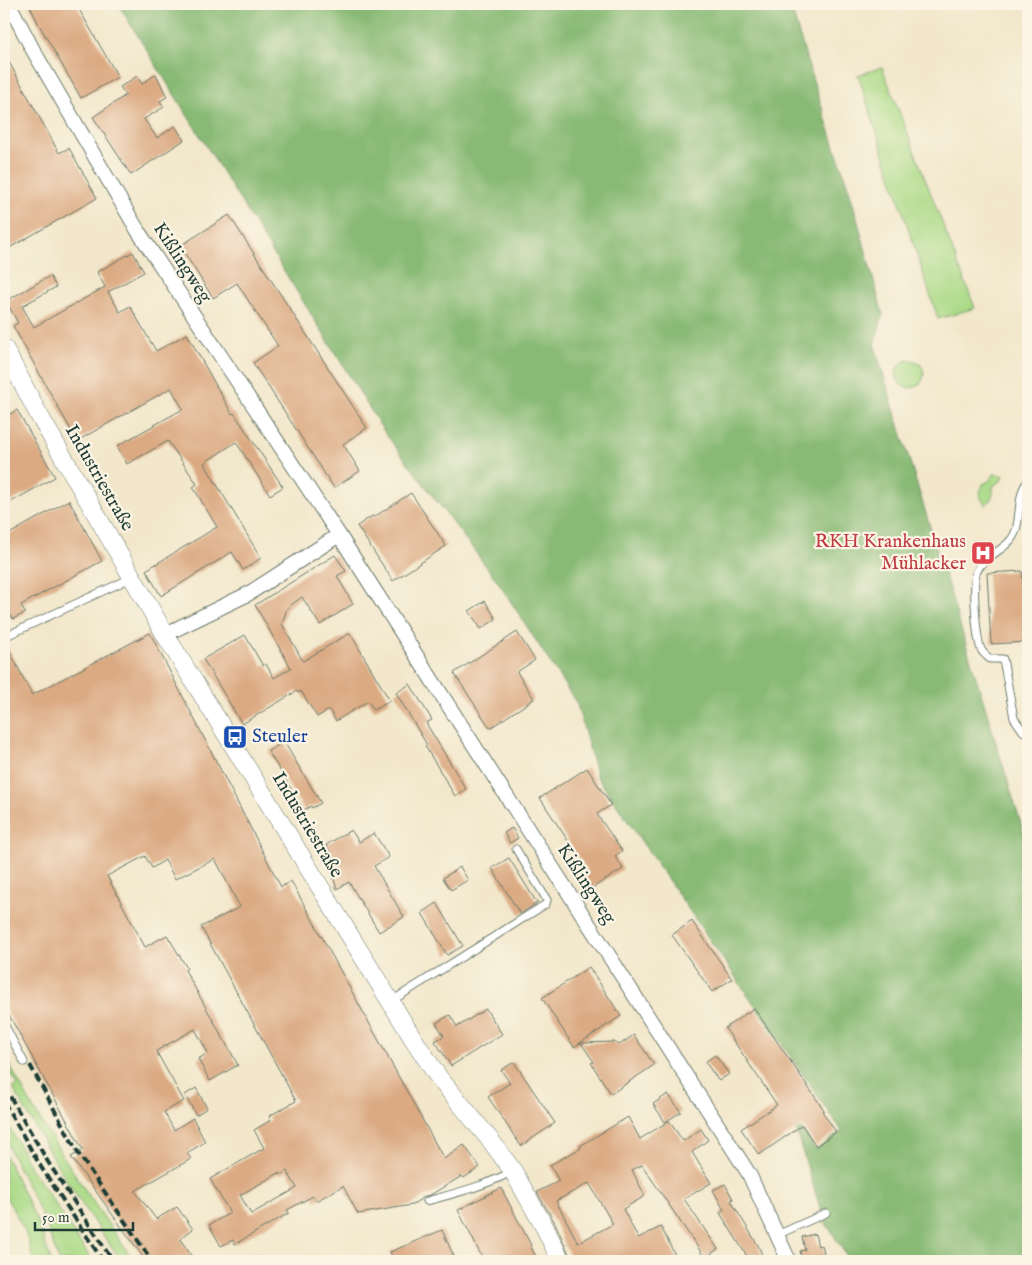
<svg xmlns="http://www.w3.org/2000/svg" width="1032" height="1265" font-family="'IM FELL English',serif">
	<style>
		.green { fill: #abda87; stroke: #658c5e }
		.forest { fill: #88ba74; stroke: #547c54 }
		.building { fill: #dbaa83; fill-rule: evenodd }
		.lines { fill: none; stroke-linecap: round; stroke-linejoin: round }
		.service-casing { stroke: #697869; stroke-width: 9 }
		.minor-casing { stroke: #697869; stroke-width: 16 }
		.tertiary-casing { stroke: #697869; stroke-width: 19 }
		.service { stroke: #fff; stroke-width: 7 }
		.minor { stroke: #fff; stroke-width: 14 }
		.tertiary { stroke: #fff; stroke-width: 18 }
		.rail { stroke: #1f3d34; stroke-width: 4; stroke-dasharray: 8 4; stroke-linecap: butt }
		.labels { text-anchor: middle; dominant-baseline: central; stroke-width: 4.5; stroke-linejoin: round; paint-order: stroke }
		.street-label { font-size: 19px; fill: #1f3d34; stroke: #fcf5e5 }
		.health-label { font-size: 19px; fill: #be3a42; stroke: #fcf5e5; text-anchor: end }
		.transit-label { font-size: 19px; fill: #164399; stroke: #fcf5e5; text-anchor: start }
	</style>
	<rect width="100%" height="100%" fill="#fcf5e5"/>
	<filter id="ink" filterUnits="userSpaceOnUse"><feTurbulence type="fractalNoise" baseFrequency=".02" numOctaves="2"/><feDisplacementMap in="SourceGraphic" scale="10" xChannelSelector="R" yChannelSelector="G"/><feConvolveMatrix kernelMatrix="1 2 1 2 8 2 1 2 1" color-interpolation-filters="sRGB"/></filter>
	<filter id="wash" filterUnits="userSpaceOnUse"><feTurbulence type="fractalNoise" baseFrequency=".0096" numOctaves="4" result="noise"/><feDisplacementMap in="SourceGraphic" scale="20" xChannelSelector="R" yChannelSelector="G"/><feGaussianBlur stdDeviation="1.12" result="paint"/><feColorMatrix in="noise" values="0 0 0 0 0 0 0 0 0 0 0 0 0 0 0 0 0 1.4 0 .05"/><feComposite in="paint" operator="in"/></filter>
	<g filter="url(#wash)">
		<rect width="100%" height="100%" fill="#f2e7cb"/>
		<!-- green -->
		<g class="green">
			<polygon points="882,67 975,308 938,319 858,75"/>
			<circle cx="910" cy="374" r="14"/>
			<path d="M994,474L1001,475L1003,476L1001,481L993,486C994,494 992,500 985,505C984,502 981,499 980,497C978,492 983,488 983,484L989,481Z"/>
			<path d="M4,1055L33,1108L63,1156L89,1196L134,1261H122C81,1207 46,1148 13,1088L18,1085L12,1075L7,1078L4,1073Z"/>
			<polygon points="4,1118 22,1150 30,1168 42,1184 92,1261 59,1261 46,1224 4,1138"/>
			<polygon points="4,1153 39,1225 51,1261 34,1261 25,1231 4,1193"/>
		</g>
		<!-- forest -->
		<polygon class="forest" points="118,4 790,4 812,77 851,196 883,315 874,344 1028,847 1028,1261 850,1261 824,1220 796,1131 801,1128 816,1150 842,1131 597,777 577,704 498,582 385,433"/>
		<g id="blocks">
			<!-- building -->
			<g class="building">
				<polygon points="29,4 76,4 118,77 81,98 38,23"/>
				<polygon points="4,53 59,153 69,148 97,198 4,251"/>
				<polygon points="156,74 167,97 160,101 164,107 144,119 157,138 175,126 184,140 131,175 93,117 126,95 120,87 137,76 142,84"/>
				<polygon points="229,215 367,428 343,444 360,471 334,488 253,363 278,346 237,283 213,298 180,246"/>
				<polygon points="133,252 144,272 108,292 120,312 130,306 156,351 187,334 232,414 234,413 283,487 270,495 236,442 204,463 261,558 243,570 232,552 161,596 146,570 217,527 193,487 197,484 168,441 127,464 117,446 183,409 171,388 77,441 13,326 18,323 6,301 50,276 56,287 22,306 34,327 105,287 97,272"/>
				<polygon points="17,410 55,477 4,506 4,417"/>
				<polygon points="411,493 446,546 393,581 357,526 372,516 374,517"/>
				<polygon points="69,500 102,561 21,605 25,613 13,619 9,612 4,615 4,537"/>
				<polygon points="335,555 346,571 337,576 353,604 320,625 302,597 287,608 282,624 303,661 350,633 390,701 374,710 368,701 336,721 329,710 317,717 301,691 298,693 297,691 242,724 203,659 245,635 263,666 266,664 274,678 291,668 255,605"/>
				<polygon points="1022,571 1024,592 1028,592 1028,642 991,644 987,573"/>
				<polygon points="485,601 496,619 481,629 469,611"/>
				<polygon points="517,632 535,660 517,672 534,699 490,728 454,673"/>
				<path d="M150,633L281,887L291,881L444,1159L464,1145L480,1167L464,1178L462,1176L430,1195L425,1196L412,1205L358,1214L343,1186L316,1201L313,1196L287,1210L289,1213L235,1244L233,1240L221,1246L209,1225L230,1213L210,1179L264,1148L254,1130L271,1120L269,1116L296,1101L201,927L240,907L215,859L175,879L165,860L152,868L145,856L107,876L145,947L167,935L187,968L185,970L238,1065L210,1081L198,1059L208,1053L195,1029L156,1051L184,1101L164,1112L174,1130L193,1118L205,1142L187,1153L191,1159L135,1191L156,1219L177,1207L193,1229L180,1239L195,1261H146L71,1157L83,1150L4,1006V642H5L32,695ZM287,1171L297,1188L251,1214L240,1195L279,1173L280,1175Z"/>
				<polygon points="410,684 432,720 426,723 466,789 455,796 425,746 427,745 396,693"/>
				<polygon points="284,742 321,803 312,808 311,806 304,810 268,751"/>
				<polygon points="587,768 611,805 597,814 622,851 615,856 623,869 592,888 584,875 589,873 540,798"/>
				<polygon points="512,828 518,838 510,843 504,833"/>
				<polygon points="351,830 359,842 374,833 389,857 374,866 404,917 379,932 349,882 337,889 328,861 333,857 326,845"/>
				<polygon points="509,858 537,903 520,914 492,868"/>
				<polygon points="460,867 468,880 451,890 443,878"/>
				<polygon points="437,903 463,946 447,955 422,913"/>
				<polygon points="692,921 732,979 712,992 672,935"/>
				<polygon points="589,967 621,1016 574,1047 542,998"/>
				<polygon points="754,1008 824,1110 822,1111 836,1132 816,1146 802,1125 759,1155 741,1129 777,1105 725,1028"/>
				<polygon points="486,1009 502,1034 451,1066 435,1041 444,1036 436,1023 450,1015 457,1027"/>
				<polygon points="634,1035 654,1065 611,1094 591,1063 594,1062 581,1043 614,1042 619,1045"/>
				<polygon points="715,1055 729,1074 719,1081 705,1062"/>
				<polygon points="514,1062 555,1123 521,1146 488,1097 510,1083 501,1070"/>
				<polygon points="196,1088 207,1108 196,1115 185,1095"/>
				<polygon points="668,1094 681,1112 665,1122 653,1104"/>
				<path d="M628,1117L640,1139L669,1121L683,1141L701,1129L708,1140L692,1152L711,1183L684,1199L718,1249L705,1258L642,1165L632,1170L645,1196L623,1209L638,1238L661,1227L678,1261H572L555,1223L537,1192L559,1181L550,1165L581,1148L580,1146ZM589,1183L613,1224L578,1243L556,1201Z"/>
				<polygon points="725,1184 733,1199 731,1201 759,1247 764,1261 750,1261 720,1213 724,1210 713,1190"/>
				<polygon points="501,1188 531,1245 530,1245 538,1261 484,1261 458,1210"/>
				<polygon points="442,1230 456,1261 394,1261 390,1252"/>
				<polygon points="815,1234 818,1246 822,1245 826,1261 802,1261 800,1251 805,1250 802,1237"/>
			</g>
		</g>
	</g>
	<g filter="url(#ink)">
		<use href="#blocks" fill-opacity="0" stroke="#697869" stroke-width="1"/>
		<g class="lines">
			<defs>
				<g id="service">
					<path d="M1028,482C1018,489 1020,519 1016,530C1010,550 986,553 977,571C972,580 976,642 982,651C984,654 988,657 990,659H1003L1014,718L1023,731L1028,734"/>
					<polyline points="4,637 131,578"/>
					<polyline points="390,1002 546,904 547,900 516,849"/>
					<polyline points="4,1024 24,1062"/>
					<path d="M427,1201C456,1193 485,1186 511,1172"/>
					<polyline points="777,1235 826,1213"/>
				</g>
				<g id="minor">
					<polyline points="9,4 33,50 138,231 339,535 749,1174 789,1261"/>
					<polyline points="166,636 172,631 248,594 339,535"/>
				</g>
				<polyline id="tertiary" points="4,348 39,415 166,636 414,1040 439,1078 491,1141 513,1171 545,1228 561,1261"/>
			</defs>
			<!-- service casing -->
			<use href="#service" class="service-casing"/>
			<!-- minor casing -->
			<use href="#minor" class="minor-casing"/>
			<!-- tertiary casing -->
			<use href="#tertiary" class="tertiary-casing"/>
			<!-- service -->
			<use href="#service" class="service"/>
			<!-- minor -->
			<use href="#minor" class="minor"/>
			<!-- tertiary -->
			<use href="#tertiary" class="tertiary"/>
			<!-- rail -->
			<g class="rail">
				<polyline points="30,1065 78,1153 152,1261"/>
				<polyline points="4,1086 48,1162 113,1261"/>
				<polyline points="4,1102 41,1167 103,1261"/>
			</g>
		</g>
	</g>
	<!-- icons -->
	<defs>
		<symbol id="hospital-square" viewBox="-11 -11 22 22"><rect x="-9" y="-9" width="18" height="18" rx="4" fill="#e0444e" stroke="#fcf5e5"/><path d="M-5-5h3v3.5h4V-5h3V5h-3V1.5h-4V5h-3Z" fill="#fff"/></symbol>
		<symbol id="bus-square" viewBox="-11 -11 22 22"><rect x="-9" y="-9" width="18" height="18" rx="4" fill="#1a4fb4" stroke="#fcf5e5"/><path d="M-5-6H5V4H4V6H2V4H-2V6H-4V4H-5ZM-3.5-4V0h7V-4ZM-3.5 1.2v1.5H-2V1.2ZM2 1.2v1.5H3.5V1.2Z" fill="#fff"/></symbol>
	</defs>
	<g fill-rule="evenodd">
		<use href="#hospital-square" x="969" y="539" width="28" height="28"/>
		<use href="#bus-square" x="221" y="723" width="28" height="28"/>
	</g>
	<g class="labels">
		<!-- street labels -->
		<g class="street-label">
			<text transform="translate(182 263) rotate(57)">Kißlingweg</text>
			<text transform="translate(99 478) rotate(60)">Industriestraße</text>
			<text transform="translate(307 825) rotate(59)">Industriestraße</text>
			<text transform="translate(586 884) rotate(57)">Kißlingweg</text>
		</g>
		<!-- health labels -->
		<g class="health-label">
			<text x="966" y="542">RKH Krankenhaus<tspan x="966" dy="22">Mühlacker</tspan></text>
		</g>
		<!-- transit labels -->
		<g class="transit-label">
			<text x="252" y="737">Steuler</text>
		</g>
	</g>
	<!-- margin -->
	<rect width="1032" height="1265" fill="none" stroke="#fcf5e5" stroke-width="20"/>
	<!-- scale -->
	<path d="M35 1222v8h98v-8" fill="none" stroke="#1f3d34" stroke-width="2.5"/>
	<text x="42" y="1222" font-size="15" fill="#1f3d34" stroke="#fcf5e5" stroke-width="4" paint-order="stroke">50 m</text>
</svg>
